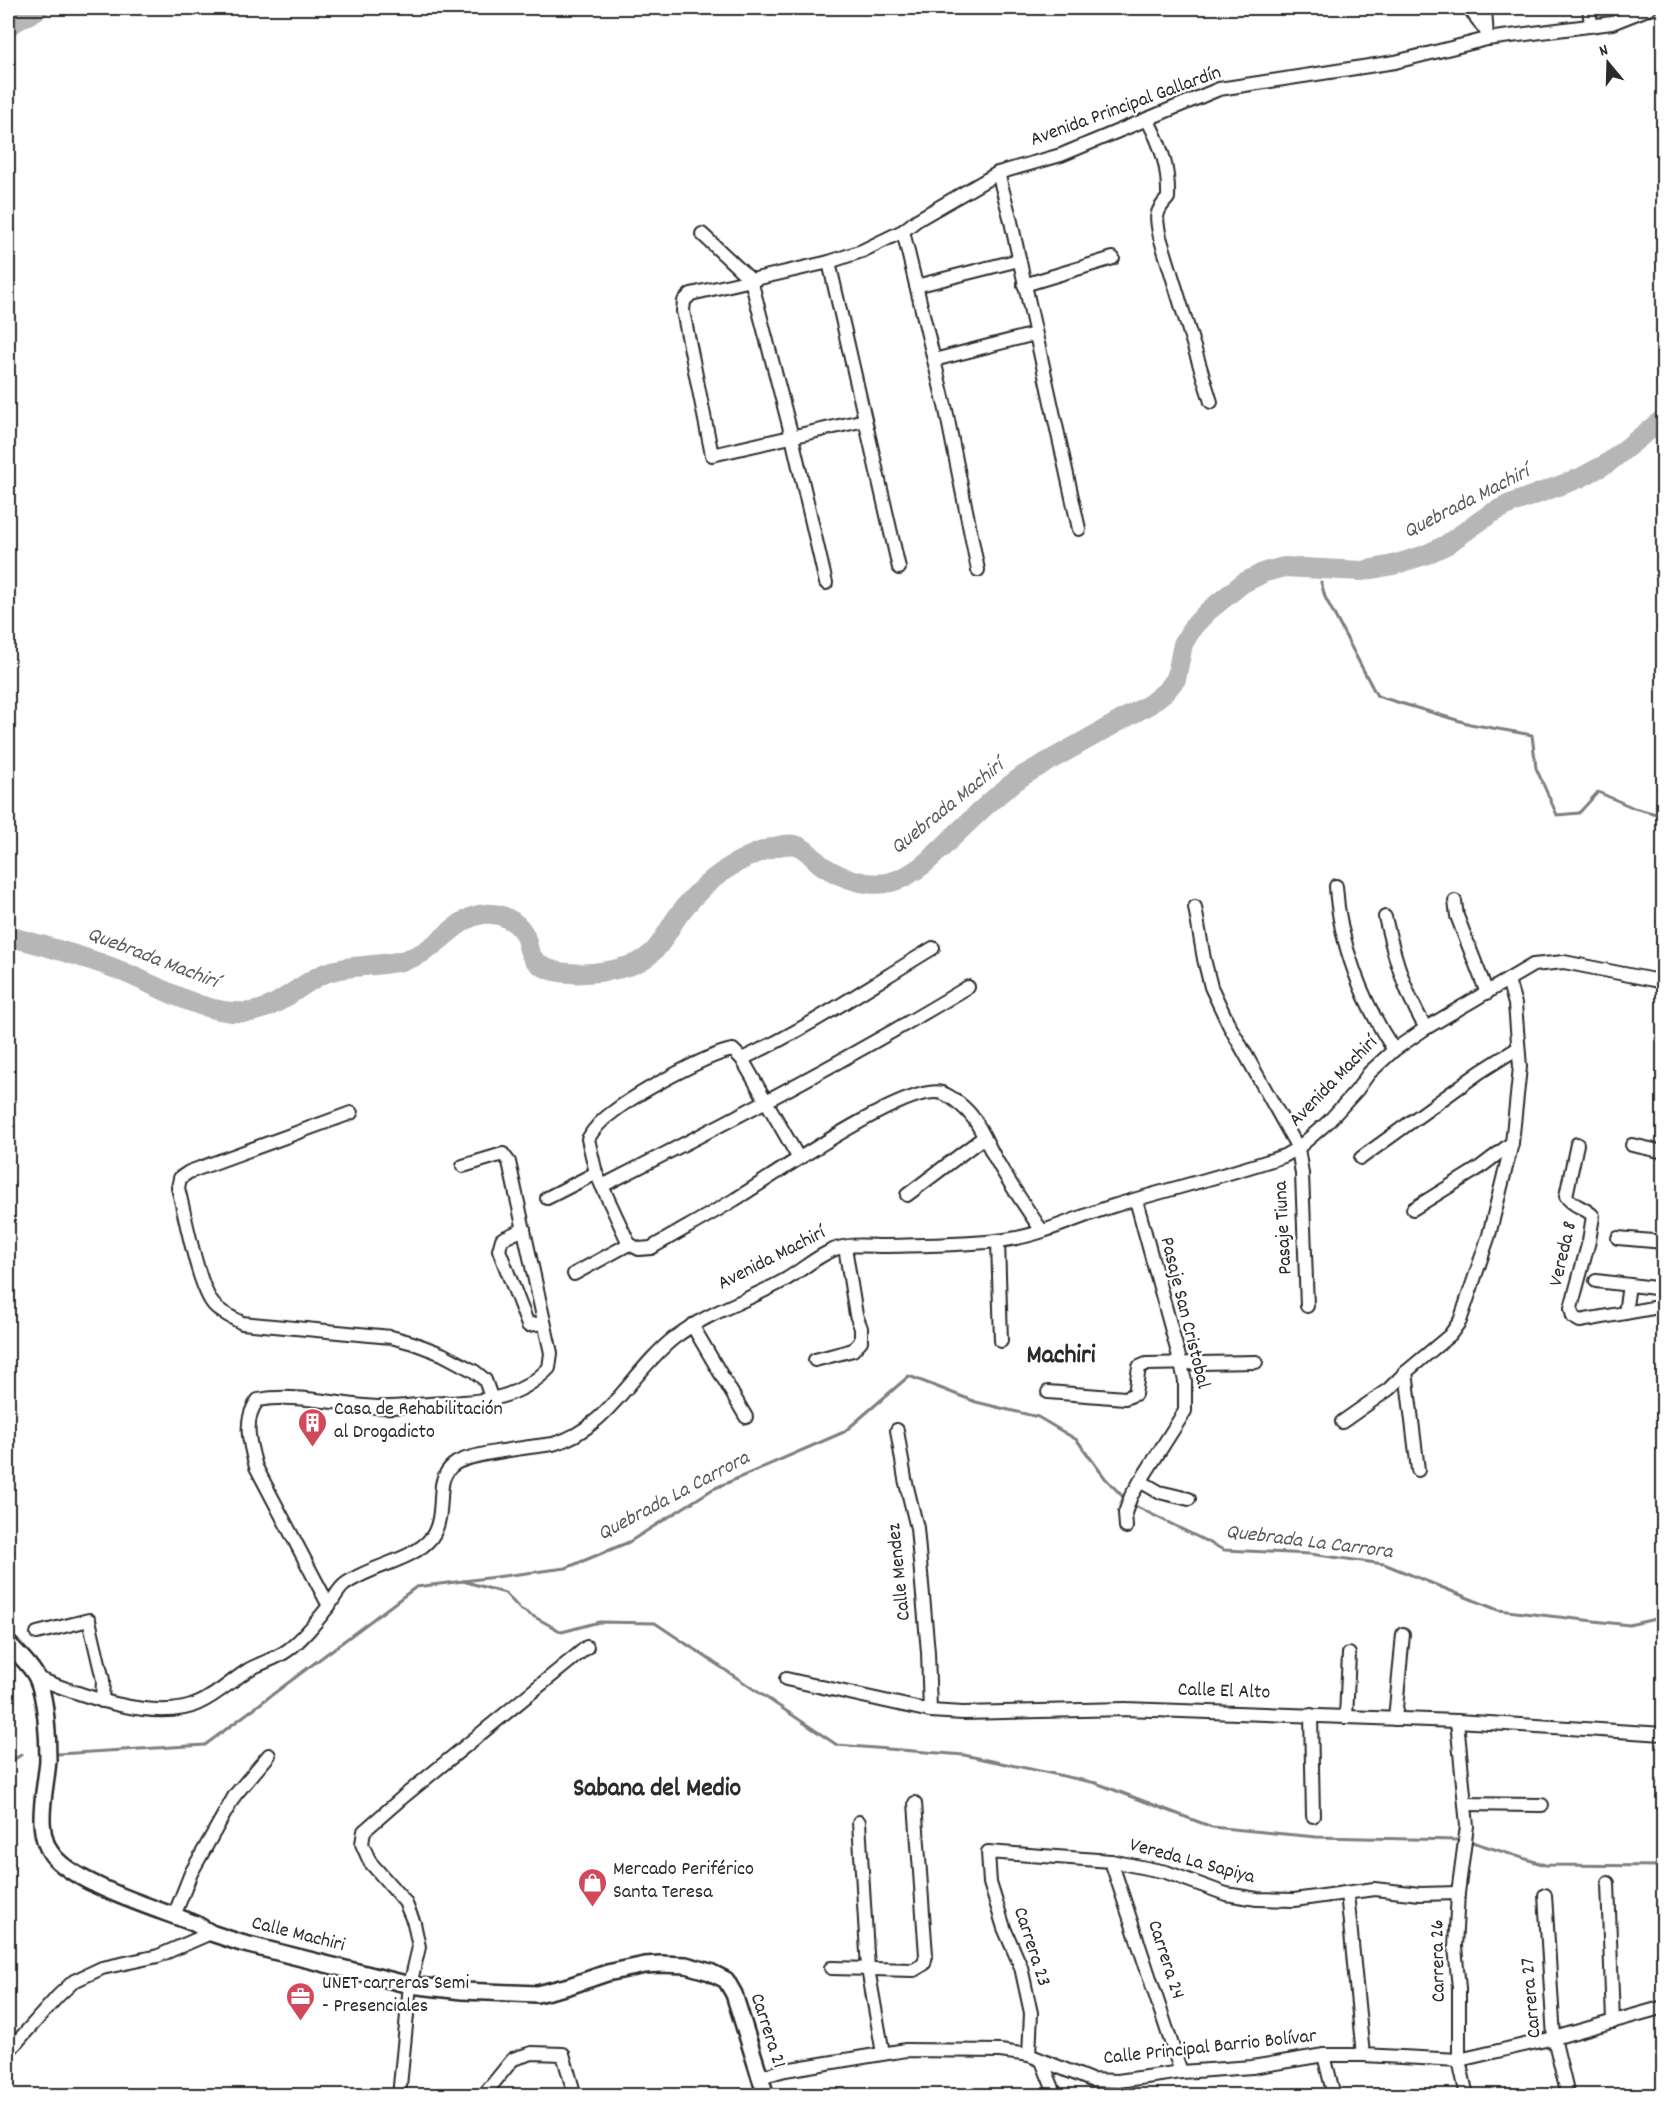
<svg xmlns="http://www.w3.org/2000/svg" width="1671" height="2103" font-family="Dekko,sans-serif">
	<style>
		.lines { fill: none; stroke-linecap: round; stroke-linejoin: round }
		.stream { stroke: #7e7e7e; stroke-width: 3 }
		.river { stroke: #b6b6b6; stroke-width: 20 }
		.minor-casing { stroke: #2b2b2b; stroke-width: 16 }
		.tertiary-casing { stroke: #2b2b2b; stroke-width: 20 }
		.minor { stroke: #fff; stroke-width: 12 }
		.tertiary { stroke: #fff; stroke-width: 15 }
		.labels { text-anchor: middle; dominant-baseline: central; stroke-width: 5; stroke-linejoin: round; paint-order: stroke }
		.street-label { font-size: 20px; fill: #2b2b2b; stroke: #fff }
		.poi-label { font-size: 20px; fill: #2b2b2b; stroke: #fff; text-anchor: start }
		.water-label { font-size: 21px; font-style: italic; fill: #5c5c5c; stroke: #fff }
		.district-label { font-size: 26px; font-weight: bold; fill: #2b2b2b; stroke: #fff }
	</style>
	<rect width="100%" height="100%" fill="#fff"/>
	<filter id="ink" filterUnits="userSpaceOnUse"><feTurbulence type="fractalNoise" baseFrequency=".0167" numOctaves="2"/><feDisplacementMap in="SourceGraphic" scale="12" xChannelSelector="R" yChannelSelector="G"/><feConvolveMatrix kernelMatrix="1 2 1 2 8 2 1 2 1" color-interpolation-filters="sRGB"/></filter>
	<g filter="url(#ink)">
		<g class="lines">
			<!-- stream -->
			<g class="stream">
				<polyline points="1321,582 1325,597 1377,696 1470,724 1532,735 1536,768 1557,815 1579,813 1598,792 1634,808 1664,816"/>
				<polyline points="1133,1505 1224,1550 1310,1554 1384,1564 1498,1610 1629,1625 1664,1617"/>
				<polyline points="463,1581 505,1593 520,1609 562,1632 599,1622 655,1623 837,1745 964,1755 1096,1783 1212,1827 1316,1837 1457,1840"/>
				<polyline points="58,1754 205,1745 416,1587 566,1568 629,1542 713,1489 844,1432 909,1376 976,1402 1038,1417 1077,1440 1105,1478 1125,1499"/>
				<polyline points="8,1763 21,1755"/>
				<polyline points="1472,1842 1545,1865 1664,1866"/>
			</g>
			<!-- river -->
			<g class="river">
				<polyline points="8,26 40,8"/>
				<path d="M8,936C44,946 80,955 116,969C158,985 203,1016 250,1012C277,1009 299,985 323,974C353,962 387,969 416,956C442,945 461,911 492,914C506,915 520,924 525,936C528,943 528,952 533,958C551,982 611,973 634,964C658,955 664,936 677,917C697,889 728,863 760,852C770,848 784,843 795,845C806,847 814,860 823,866C841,878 870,888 891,882C915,876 936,854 953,837C976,815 998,793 1024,775L1150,704L1166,691L1176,679L1183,644L1193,627L1207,612L1243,583L1265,572L1284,567L1362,571L1393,565L1425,555L1446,545L1490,514L1510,504L1580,478L1608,463L1664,418"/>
			</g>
			<defs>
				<g id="minor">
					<polyline points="1469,8 1486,31"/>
					<polyline points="1485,8 1487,39"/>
					<polyline points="1589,8 1591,25"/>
					<path d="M1147,119C1161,145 1169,167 1168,198C1154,213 1156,218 1160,237L1211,402"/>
					<polyline points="998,173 1010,217 1079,529"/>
					<polyline points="903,231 946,410 978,570"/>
					<polyline points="702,234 751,280 792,437 826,583"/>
					<polyline points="829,262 899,568"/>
					<polyline points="1024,285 1113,258"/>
					<polyline points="916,286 1019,260"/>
					<polyline points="934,360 1035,334"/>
					<polyline points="865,420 712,455 683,311 684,301 691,294 829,262 862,251 903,231 917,220 998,173 1061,155 1219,89 1395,62 1487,39 1612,23 1650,8"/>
					<path d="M1336,886C1339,943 1363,1003 1394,1050"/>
					<polyline points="1455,901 1457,916 1487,993"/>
					<polyline points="1195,907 1204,959 1211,987 1229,1025 1298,1148 1302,1174 1307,1306"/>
					<path d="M1385,917C1394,956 1405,994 1426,1028"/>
					<path d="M742,1059C808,1028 870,986 933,948"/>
					<path d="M351,1113L189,1172L180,1178L178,1188C185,1214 198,1287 214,1305C221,1313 233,1318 242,1323L391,1337L413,1343L442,1354L474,1371L485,1380L492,1400"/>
					<path d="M1577,1144L1566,1196C1573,1207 1585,1207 1593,1216L1589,1241L1571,1308L1573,1317L1580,1321L1664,1306"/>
					<polyline points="1632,1145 1664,1152"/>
					<path d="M798,1157L742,1059L733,1050C707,1054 636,1094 613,1112C603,1119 594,1128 588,1139L596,1173L629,1244L639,1249L651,1248C678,1232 706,1217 734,1200C769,1179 906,1082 942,1093C953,1097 967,1109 974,1119C983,1132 989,1148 998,1163C1011,1186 1027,1209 1042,1231"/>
					<polyline points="1361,1158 1480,1072 1518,1048"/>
					<path d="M602,1186C726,1123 849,1059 968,987"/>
					<polyline points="907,1195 984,1137"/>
					<polyline points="547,1198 596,1173"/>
					<polyline points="1413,1209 1479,1168 1512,1143"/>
					<polyline points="524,1229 502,1239 499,1250 528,1325 544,1323"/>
					<polyline points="1618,1238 1664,1242"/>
					<polyline points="998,1241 1001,1341"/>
					<polyline points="574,1274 629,1244"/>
					<polyline points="1596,1281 1664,1289"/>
					<polyline points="1625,1313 1629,1285"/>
					<polyline points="692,1325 746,1417"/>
					<polyline points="815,1360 853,1350 861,1341 861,1328 856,1315 845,1247"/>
					<polyline points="1406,1372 1418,1470"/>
					<polyline points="1048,1392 1125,1398 1135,1394 1139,1367 1146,1364 1256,1362"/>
					<polyline points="1342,1422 1389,1389 1406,1372 1450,1335 1460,1321 1489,1235 1512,1143 1520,1067 1515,1004 1508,980"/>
					<polyline points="897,1430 905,1479 917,1528 928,1652 930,1711"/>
					<polyline points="1140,1481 1159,1492 1189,1499"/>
					<polyline points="1126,1527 1125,1513 1131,1496 1185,1411 1185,1381 1181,1364 1136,1200"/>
					<path d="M329,1606L256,1467C250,1445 242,1420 258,1400C297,1393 339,1405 378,1407C395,1408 412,1405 429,1404C476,1401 514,1404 549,1368L551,1353L509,1162L503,1154L463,1166"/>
					<polyline points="37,1633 89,1620 103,1680 102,1701"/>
					<path d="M37,1678C78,1694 156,1724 199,1703C217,1695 231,1681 248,1670C260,1663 276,1659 288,1650C303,1639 317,1621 328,1607C334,1599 337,1591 344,1585C368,1566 413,1561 431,1538C442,1524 440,1502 442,1485C443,1477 448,1468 456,1463C473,1453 531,1447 553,1444C608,1429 632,1371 674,1338C708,1312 747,1301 783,1281C800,1272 815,1257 833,1250C849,1243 870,1246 887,1246C926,1245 966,1245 1005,1240C1043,1235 1077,1217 1113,1206C1170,1189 1228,1175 1284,1156L1298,1148L1328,1122L1357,1090L1369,1073L1394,1050L1426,1028L1533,965L1564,962L1664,982"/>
					<polyline points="786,1679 930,1711 963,1713 1125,1709 1457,1721 1664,1734"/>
					<polyline points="1311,1715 1313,1816"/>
					<polyline points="1346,1717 1349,1654"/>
					<polyline points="1395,1719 1403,1634"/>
					<polyline points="1457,1721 1467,1826 1458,1893 1455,1947 1459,1988 1459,2060 1467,2096"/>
					<polyline points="1465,1804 1542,1805"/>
					<polyline points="859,1822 868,1969 883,2053"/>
					<polyline points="1111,1861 1181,2072"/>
					<polyline points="1608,1883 1613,2022"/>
					<polyline points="1347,1893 1363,2055"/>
					<polyline points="1545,1895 1554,2038 1568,2096"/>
					<polyline points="174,1916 191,1873 235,1795 269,1755"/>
					<polyline points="831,1968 914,1970 924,1964 926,1955 915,1803"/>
					<polyline points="8,2052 58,1996 74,1981 102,1968 158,1956 211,1933"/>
					<polyline points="1029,2055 1031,2013 1021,1967 1004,1928 990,1883 988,1852 1111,1861 1166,1872 1226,1894 1257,1899 1294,1900 1374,1889 1420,1894 1458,1893"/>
					<polyline points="1324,2055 1334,2096"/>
					<polyline points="1042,2061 1056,2096"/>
					<polyline points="760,2077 785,2070 906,2050 1000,2051 1029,2055 1091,2080 1118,2081 1181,2072 1252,2067 1324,2055 1363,2055 1459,2060 1554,2038 1664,2007"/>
					<polyline points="399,2096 410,1985 419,1947 414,1923 405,1902 370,1862 362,1844 364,1831 403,1797 587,1647"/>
					<polyline points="483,2096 513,2059 532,2053 563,2054 575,2096"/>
				</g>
				<path id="tertiary" d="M8,1643C17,1653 31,1665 37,1678C46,1697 48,1738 48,1760C46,1790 32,1833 55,1858C81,1886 158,1909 196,1924L211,1933L241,1943L410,1985L462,1991L537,1994L569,1986L607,1973L645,1965L660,1964L686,1965L710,1972L726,1980L734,1994L766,2096"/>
			</defs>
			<!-- minor casing -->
			<use href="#minor" class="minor-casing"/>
			<!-- tertiary casing -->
			<use href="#tertiary" class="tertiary-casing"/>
			<!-- minor -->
			<use href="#minor" class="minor"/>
			<!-- tertiary -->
			<use href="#tertiary" class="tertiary"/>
		</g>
	</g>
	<!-- icons -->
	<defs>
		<symbol id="building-pin" viewBox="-11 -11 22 30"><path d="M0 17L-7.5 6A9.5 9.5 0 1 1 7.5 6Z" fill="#d1495b" stroke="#fff"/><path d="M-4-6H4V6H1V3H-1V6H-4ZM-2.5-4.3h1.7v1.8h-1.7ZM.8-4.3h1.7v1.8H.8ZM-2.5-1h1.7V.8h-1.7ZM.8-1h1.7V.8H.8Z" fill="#fff"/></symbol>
		<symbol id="shop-pin" viewBox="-11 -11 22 30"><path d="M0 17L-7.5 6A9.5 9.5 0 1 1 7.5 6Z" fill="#d1495b" stroke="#fff"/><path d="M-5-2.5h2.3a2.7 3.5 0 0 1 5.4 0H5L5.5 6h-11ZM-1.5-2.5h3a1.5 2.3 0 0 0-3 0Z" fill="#fff"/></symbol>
		<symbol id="office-pin" viewBox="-11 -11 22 30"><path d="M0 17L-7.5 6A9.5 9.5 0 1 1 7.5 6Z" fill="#d1495b" stroke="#fff"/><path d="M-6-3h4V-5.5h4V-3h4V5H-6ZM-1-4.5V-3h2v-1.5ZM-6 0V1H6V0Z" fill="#fff"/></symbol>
	</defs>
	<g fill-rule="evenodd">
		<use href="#building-pin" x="296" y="1406" width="33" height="45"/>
		<use href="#shop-pin" x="576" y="1866" width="33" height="45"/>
		<use href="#office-pin" x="284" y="1980" width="33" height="45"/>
	</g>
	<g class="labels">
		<!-- street labels -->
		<g class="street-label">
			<text transform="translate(1126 107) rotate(-20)">Avenida Principal Gallardín</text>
			<text transform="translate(1334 1082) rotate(-46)">Avenida Machirí</text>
			<text transform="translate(1284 1228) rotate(-93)">Pasaje Tiuna</text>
			<text transform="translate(1564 1254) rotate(-77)">Vereda 8</text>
			<text transform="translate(772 1259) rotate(-27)">Avenida Machirí</text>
			<text transform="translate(1184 1313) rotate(76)">Pasaje San Cristobal</text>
			<text transform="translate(900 1572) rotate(-96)">Calle Mendez</text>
			<text transform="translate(1224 1692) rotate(2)">Calle El Alto</text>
			<text transform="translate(1192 1862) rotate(15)">Vereda La Sapiya</text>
			<text transform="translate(298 1935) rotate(14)">Calle Machiri</text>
			<text transform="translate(1031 1947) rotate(72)">Carrera 23</text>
			<text transform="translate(1165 1960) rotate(72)">Carrera 24</text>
			<text transform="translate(1439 1961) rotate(-91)">Carrera 26</text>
			<text transform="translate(1532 1998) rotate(-95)">Carrera 27</text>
			<text transform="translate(767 2031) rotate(72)">Carrera 21</text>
			<text transform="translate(1210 2048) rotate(-6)">Calle Principal Barrio Bolívar</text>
		</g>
		<!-- poi labels -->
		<g class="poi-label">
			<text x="334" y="1410">Casa de Rehabilitación<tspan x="334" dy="23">al Drogadicto</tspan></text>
			<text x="613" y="1870">Mercado Periférico<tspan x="613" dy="23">Santa Teresa</tspan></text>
			<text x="322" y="1984">UNET carreras Semi<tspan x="322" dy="23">- Presenciales</tspan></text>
		</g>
		<!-- water labels -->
		<g class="water-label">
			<text transform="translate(1467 503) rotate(-27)">Quebrada Machirí</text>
			<text transform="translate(948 808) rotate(-39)">Quebrada Machirí</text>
			<text transform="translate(152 959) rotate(21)">Quebrada Machirí</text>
			<text transform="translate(674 1497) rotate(-28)">Quebrada La Carrora</text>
			<text transform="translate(1309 1543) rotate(7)">Quebrada La Carrora</text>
		</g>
		<!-- district labels -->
		<g class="district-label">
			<text x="1061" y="1356">Machiri</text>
			<text x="657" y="1789">Sabana del Medio</text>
		</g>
	</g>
	<!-- margin -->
	<rect width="1671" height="2103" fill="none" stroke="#fff" stroke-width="30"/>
	<rect x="15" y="15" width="1641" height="2073" fill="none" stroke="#2b2b2b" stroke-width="2" filter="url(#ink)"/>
	<!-- north arrow -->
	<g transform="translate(1608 63) rotate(341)" stroke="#ffffff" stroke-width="4.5" paint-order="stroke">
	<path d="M0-4.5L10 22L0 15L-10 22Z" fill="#2b2b2b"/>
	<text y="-9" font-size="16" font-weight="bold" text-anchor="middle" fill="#2b2b2b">N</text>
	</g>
</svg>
